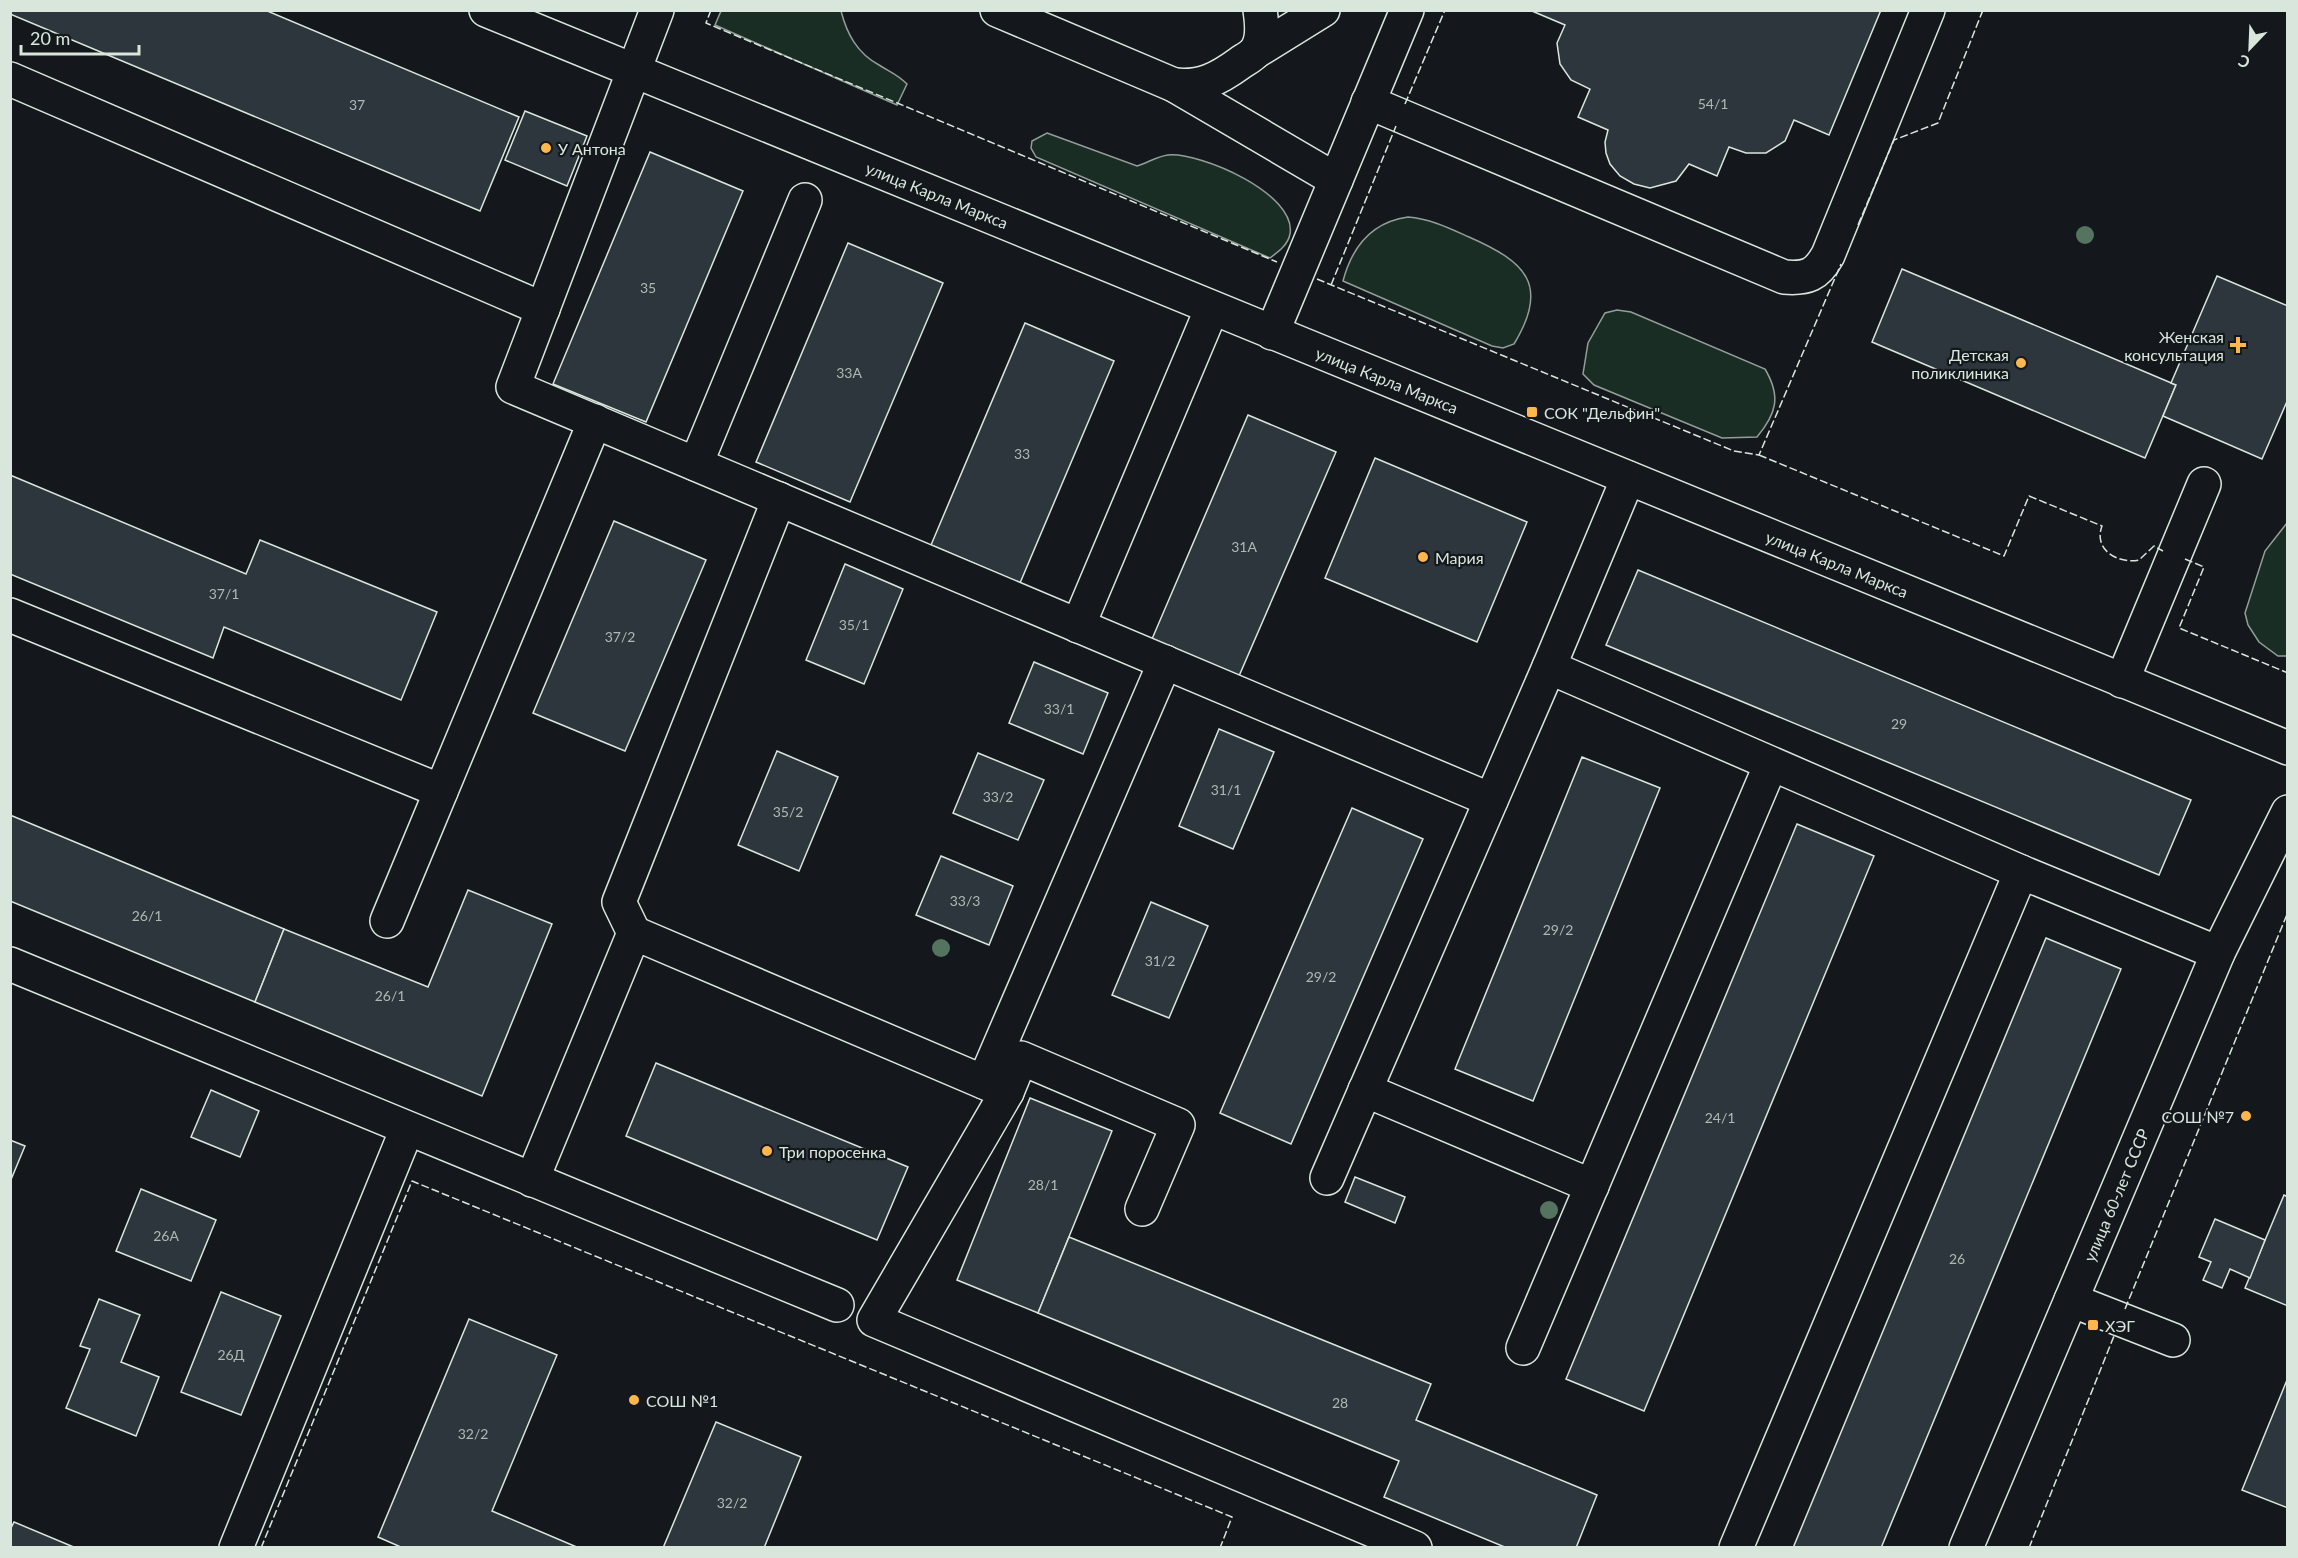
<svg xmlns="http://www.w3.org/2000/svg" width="2298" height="1558" font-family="Lato,sans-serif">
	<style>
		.green { fill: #1a2d24; stroke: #939e99; stroke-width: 1.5 }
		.building { fill: #2c363c; stroke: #d8e6dc; stroke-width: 1.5 }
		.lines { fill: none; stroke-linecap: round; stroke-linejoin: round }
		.minor-casing { stroke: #d8e6dc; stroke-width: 36 }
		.minor { stroke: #14181c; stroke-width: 33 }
		.fence { stroke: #d8e6dc; stroke-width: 1.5; stroke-dasharray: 8 3; stroke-linecap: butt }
		.tree { fill: #55745f }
		.poi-dot { fill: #ffb74d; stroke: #14181c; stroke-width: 2 }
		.labels { text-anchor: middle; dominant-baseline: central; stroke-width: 4.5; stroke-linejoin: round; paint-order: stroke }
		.number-label { font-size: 14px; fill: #adbab4 }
		.poi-label { font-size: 16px; fill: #d8e6dc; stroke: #14181c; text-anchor: start }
		.street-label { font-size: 16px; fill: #d8e6dc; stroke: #14181c }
	</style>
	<rect width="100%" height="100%" fill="#14181c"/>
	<!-- green -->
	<g class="green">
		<path d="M721,11H841C847,34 857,53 879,65C890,72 898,75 907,84L897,105L715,25Z"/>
		<path d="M1047,133L1137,166C1147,163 1158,156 1168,155C1201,152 1297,194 1290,234C1288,245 1278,252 1270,258L1036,157L1031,148L1032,141Z"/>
		<path d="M1408,217C1431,219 1449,228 1469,237C1526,262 1550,285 1514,344L1503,348L1492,346L1343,281C1352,247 1372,222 1408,217Z"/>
		<path d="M1617,310L1631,312L1765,369C1781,396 1777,413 1757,437L1722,438L1594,385L1583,374L1588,343L1605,313Z"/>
		<polygon points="2287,523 2288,656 2278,656 2259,642 2248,625 2245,613 2265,551"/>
	</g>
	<!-- building -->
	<g class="building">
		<polygon points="10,10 265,10 519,117 480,211 10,14"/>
		<polygon points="1881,10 1829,135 1794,120 1785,141 1766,153 1746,153 1729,147 1717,176 1689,164 1676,181 1650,188 1634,184 1620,176 1610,164 1606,153 1605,142 1608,130 1578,117 1590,89 1571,80 1560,64 1557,43 1565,25 1532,11"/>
		<polygon points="525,111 587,136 567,186 505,160"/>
		<polygon points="650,152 743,191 646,422 553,384"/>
		<polygon points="848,243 943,283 850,502 756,462"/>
		<polygon points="1902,269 2176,385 2145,458 1872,342"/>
		<polygon points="2217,276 2288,306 2288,399 2262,459 2163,416 2176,385 2171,383"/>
		<polygon points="1025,323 1114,361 1020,583 931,545"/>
		<polygon points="1248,415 1336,452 1239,676 1152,639"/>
		<polygon points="1375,458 1527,522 1477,642 1325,578"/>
		<polygon points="10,475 246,574 260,540 437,612 401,700 224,627 213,658 10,574"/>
		<polygon points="614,521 706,560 625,751 533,713"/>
		<polygon points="845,564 903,589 864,684 806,660"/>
		<polygon points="1638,570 2191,800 2159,875 1606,645"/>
		<polygon points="1034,662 1108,693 1083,754 1009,723"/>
		<polygon points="1219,729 1274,752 1233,849 1179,826"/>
		<polygon points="777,751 838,777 799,871 738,845"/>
		<polygon points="978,753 1044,780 1018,840 953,813"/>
		<polygon points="1582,757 1660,788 1533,1101 1455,1069"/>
		<polygon points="1352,808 1423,839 1291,1144 1220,1113"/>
		<polygon points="10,815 284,929 255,1002 10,901"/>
		<polygon points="1797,824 1874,856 1644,1411 1566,1379"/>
		<polygon points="941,856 1013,886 989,945 916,915"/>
		<polygon points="468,890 552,924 482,1096 255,1002 284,929 428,987"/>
		<polygon points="1151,902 1208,926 1169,1018 1112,995"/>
		<polygon points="2046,938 2121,969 1881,1548 1793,1548"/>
		<polygon points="656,1063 908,1167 877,1240 626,1136"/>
		<polygon points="211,1090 259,1111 240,1157 191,1137"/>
		<polygon points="1030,1098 1112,1131 1038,1313 957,1280"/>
		<polygon points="10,1140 25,1146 10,1182"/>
		<polygon points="1355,1177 1405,1197 1395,1223 1345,1202"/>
		<polygon points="141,1189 216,1220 191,1281 116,1251"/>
		<polygon points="2284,1195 2288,1197 2288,1306 2245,1288"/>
		<polygon points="2215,1219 2265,1240 2250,1278 2230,1269 2222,1288 2203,1280 2211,1262 2199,1257"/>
		<polygon points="1069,1237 1431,1384 1416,1420 1597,1495 1576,1548 1507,1548 1384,1497 1399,1461 1038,1313"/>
		<polygon points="221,1292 281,1316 241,1415 181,1392"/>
		<polygon points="99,1299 140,1315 121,1362 159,1377 136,1436 66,1408 90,1349 80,1346"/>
		<polygon points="469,1319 557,1355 492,1511 579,1548 403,1548 378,1537"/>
		<polygon points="2287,1380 2288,1380 2288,1508 2242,1490"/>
		<polygon points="716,1422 801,1457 764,1548 663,1548"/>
		<polygon points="14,1522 76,1548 10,1548 10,1530"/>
	</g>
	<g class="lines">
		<defs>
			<g id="minor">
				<polyline points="486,10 2288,748"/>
				<polyline points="657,10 513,387 1491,800"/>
				<polyline points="997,10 1174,85 1336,180"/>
				<polyline points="1255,52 1323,10"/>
				<polyline points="10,79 543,309"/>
				<path d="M1174,85C1201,88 1218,79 1240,63C1244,60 1252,56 1255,52C1264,41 1262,23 1260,10"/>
				<path d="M1368,102L1784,277C1807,279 1817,275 1828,255L1928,10"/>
				<polyline points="1272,333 1407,10"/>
				<polyline points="696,464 805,200"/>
				<polyline points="1628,478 1549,667 2021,872 2218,953"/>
				<polyline points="10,615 441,791"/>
				<polyline points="1078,626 1212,308"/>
				<polyline points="2122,681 2204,484"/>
				<polyline points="387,921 595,421"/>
				<polyline points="634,933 619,902 779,499"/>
				<polyline points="10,964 837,1305"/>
				<polyline points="984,1082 1165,662"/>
				<polyline points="1365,1090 1592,1186"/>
				<polyline points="1327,1178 1549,667"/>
				<polyline points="532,1180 634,933 1007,1092"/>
				<polyline points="1142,1209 1178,1125 1021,1058 1007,1092 874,1320 1415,1548"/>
				<polyline points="2071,1300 2173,1340"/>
				<polyline points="1523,1348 1771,764"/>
				<polyline points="236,1548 407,1129"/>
				<polyline points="1736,1548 2021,872"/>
				<polyline points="1966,1548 2218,953 2288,812"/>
			</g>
		</defs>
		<!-- minor casing -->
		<use href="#minor" class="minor-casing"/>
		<!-- minor -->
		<use href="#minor" class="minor"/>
		<!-- fence -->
		<g class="fence">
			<polyline points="711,10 706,23 1277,262"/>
			<polyline points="1405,104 1445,10"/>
			<polyline points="1858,225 1894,140 1938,123 1983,10"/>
			<polyline points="1317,279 1734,451 1759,455 1841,264"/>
			<polyline points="1331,285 1396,126"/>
			<path d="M1759,455L2004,556L2029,496L2102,526C2093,550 2118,564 2139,560L2154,546L2163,551"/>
			<polyline points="2185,559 2204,567 2179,628 2288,673"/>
			<polyline points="2125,1309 2288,912"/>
			<polyline points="261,1548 412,1181 1232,1517 1220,1548"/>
			<polyline points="2029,1548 2116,1331"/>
		</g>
	</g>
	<!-- trees -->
	<g class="tree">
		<circle cx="2085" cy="235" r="9"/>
		<circle cx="941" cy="948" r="9"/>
		<circle cx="1549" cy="1210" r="9"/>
	</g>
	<!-- markers -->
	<g class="poi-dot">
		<circle cx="546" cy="148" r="6"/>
		<path d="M2235 336h6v6h6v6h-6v6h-6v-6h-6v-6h6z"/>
		<circle cx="2021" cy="363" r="6"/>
		<rect x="1526" y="406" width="12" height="12" rx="3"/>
		<circle cx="1423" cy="557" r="6"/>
		<circle cx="2246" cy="1116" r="6"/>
		<circle cx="767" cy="1151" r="6"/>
		<rect x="2087" y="1319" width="12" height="12" rx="3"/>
		<circle cx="634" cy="1400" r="6"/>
	</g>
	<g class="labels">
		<!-- number labels -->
		<g class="number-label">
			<text x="1713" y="103">54/1</text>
			<text x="357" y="104">37</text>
			<text x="648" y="287">35</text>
			<text x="849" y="372">33А</text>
			<text x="1022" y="453">33</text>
			<text x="1244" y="546">31А</text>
			<text x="224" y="593">37/1</text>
			<text x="854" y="624">35/1</text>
			<text x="620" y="636">37/2</text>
			<text x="1059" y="708">33/1</text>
			<text x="1899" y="723">29</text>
			<text x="1226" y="789">31/1</text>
			<text x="998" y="796">33/2</text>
			<text x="788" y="811">35/2</text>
			<text x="965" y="900">33/3</text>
			<text x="147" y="915">26/1</text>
			<text x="1558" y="929">29/2</text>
			<text x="1160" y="960">31/2</text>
			<text x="1321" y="976">29/2</text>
			<text x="390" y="995">26/1</text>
			<text x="1720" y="1117">24/1</text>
			<text x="1043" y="1184">28/1</text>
			<text x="166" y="1235">26А</text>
			<text x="1957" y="1258">26</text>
			<text x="231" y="1354">26Д</text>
			<text x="1340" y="1402">28</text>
			<text x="473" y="1433">32/2</text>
			<text x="732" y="1502">32/2</text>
		</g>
		<!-- poi labels -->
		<g class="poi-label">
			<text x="558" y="148">У Антона</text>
			<text x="2224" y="336" text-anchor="end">Женская<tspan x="2224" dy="18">консультация</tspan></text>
			<text x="2009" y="354" text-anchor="end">Детская<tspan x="2009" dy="18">поликлиника</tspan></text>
			<text x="1544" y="412">СОК "Дельфин"</text>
			<text x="1435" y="557">Мария</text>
			<text x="2234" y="1116" text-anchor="end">СОШ №7</text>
			<text x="779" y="1151">Три поросенка</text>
			<text x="2105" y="1325">ХЭГ</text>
			<text x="646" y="1400">СОШ №1</text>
		</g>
		<!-- street labels -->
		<g class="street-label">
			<text transform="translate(937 195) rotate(22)">улица Карла Маркса</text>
			<text transform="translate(1387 380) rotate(22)">улица Карла Маркса</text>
			<text transform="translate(1837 564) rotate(22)">улица Карла Маркса</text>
			<text transform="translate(2116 1195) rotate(-67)">улица 60-лет СССР</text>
		</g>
	</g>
	<!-- border -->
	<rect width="2298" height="1558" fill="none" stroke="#d8e6dc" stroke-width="24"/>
	<!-- north arrow -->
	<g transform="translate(2250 48) rotate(203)" stroke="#14181c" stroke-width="4.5" paint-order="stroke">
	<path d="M0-4.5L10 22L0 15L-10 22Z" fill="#d8e6dc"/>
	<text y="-9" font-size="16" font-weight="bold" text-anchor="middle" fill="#d8e6dc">С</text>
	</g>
	<!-- scale -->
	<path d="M21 45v9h118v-9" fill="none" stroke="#d8e6dc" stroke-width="3"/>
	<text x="30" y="45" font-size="18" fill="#d8e6dc" stroke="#14181c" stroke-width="4.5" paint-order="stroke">20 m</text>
</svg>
